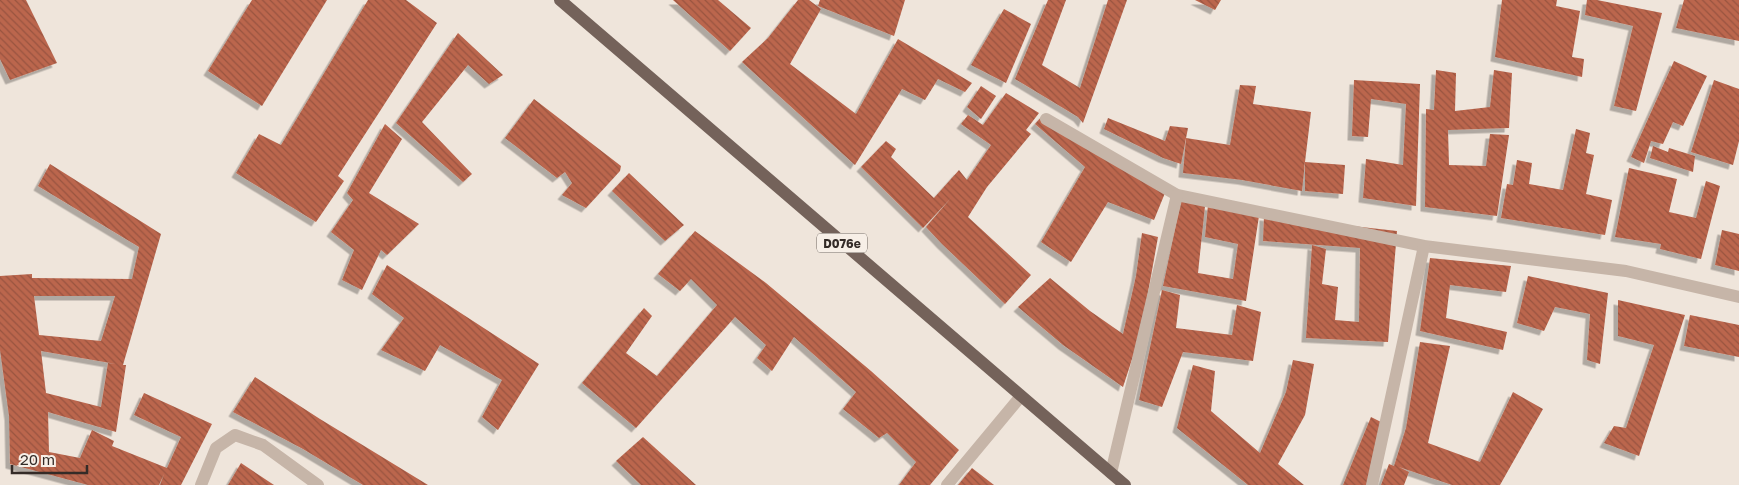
<svg xmlns="http://www.w3.org/2000/svg" width="1739" height="485" font-family="'Golos Text',sans-serif">
	<style>
		.building { fill: url(#building-back-hatch); fill-rule: evenodd; filter: url(#shadow) }
		.lines { fill: none; stroke-linecap: round; stroke-linejoin: round }
		.minor { stroke: #c6b5a8; stroke-width: 12 }
		.major { stroke: #74625a; stroke-width: 12 }
		.labels { text-anchor: middle; dominant-baseline: central; stroke-width: 4; stroke-linejoin: round; paint-order: stroke }
		.shield { fill: #f7efe7; stroke: #6e6661; stroke-width: 1 }
		.shield-label { font-size: 12px; font-weight: bold; fill: #342b27 }
	</style>
	<defs>
		<pattern id="building-back-hatch" width="6" height="6" patternUnits="userSpaceOnUse" patternTransform="scale(1.25)"><rect width="6" height="6" fill="#bb664d"/><path d="M-1 5l2 2M0 0l6 6M5-1l2 2" fill="none" stroke="#995440"/></pattern>
		<filter id="shadow"><feDropShadow dx="-4.5" dy="4.5" stdDeviation="0" flood-color="#0004"/></filter>
	</defs>
	<rect width="100%" height="100%" fill="#efe5db"/>
	<!-- building -->
	<g class="building">
		<polygon points="0,0 26,0 57,63 10,80 0,59"/>
		<polygon points="252,0 327,0 262,106 208,71"/>
		<polygon points="368,0 406,0 437,23 338,176 344,181 316,222 236,173 259,134 281,145"/>
		<polygon points="673,0 718,0 751,28 730,51"/>
		<polygon points="798,0 809,0 821,9 790,64 856,114 898,39 972,83 965,92 938,79 925,100 902,89 855,165 742,62 768,38"/>
		<polygon points="820,0 905,0 894,36 818,6"/>
		<polygon points="1048,0 1066,0 1042,65 1080,88 1108,0 1127,0 1083,123 1078,117 1015,79"/>
		<polygon points="1195,0 1221,0 1215,10"/>
		<polygon points="1502,0 1557,0 1556,6 1580,11 1572,57 1584,59 1582,77 1495,57"/>
		<polygon points="1587,0 1597,0 1662,13 1636,111 1614,106 1633,26 1585,15"/>
		<polygon points="1684,0 1739,0 1739,41 1676,28"/>
		<polygon points="1004,9 1031,24 1006,83 971,65"/>
		<polygon points="458,33 503,75 489,84 468,65 422,122 472,174 463,182 396,123"/>
		<polygon points="1674,61 1707,76 1683,126 1673,122 1663,144 1651,141 1644,163 1631,157"/>
		<polygon points="1436,70 1456,73 1455,111 1490,107 1494,70 1512,73 1509,128 1448,130 1449,165 1486,166 1490,134 1509,135 1497,216 1425,207 1426,109 1434,110"/>
		<polygon points="1354,80 1420,84 1416,206 1363,198 1366,159 1403,165 1406,104 1371,99 1368,137 1352,136"/>
		<polygon points="1714,80 1739,89 1739,141 1733,165 1691,152"/>
		<polygon points="1240,85 1256,86 1253,104 1311,112 1305,162 1345,165 1343,194 1305,191 1305,162 1302,191 1242,180 1183,173 1186,138 1230,145"/>
		<polygon points="981,86 996,96 981,119 967,107"/>
		<polygon points="1006,93 1039,113 1026,130 1031,134 987,187 968,217 1031,275 1005,304 942,244 926,227 951,198 923,228 861,167 886,141 896,149 891,157 934,198 959,170 967,180 991,145 961,124 968,115 983,125"/>
		<polygon points="534,99 621,166 620,171 586,208 562,195 572,183 565,172 557,178 505,138"/>
		<polygon points="1044,114 1165,193 1154,220 1108,202 1071,262 1041,242 1085,167 1035,124"/>
		<polygon points="1108,118 1165,141 1170,126 1188,128 1181,164 1163,158 1104,129"/>
		<polygon points="385,124 402,139 369,193 419,224 387,255 381,250 362,290 342,280 354,250 331,232 353,200 347,193"/>
		<polygon points="1576,129 1590,133 1586,153 1594,155 1586,194 1612,200 1605,235 1501,218 1507,184 1513,185 1517,160 1532,163 1529,184 1563,190"/>
		<polygon points="1653,146 1668,152 1669,148 1695,156 1693,172 1650,158"/>
		<path d="M50,164L161,234L123,365H126L116,432L48,412L49,452L80,458L92,430L114,441L112,446L167,468L181,437L134,415L144,393L212,424L181,485H160L164,474L159,485H88L10,464L9,416L0,350V276L32,274V278L132,279L139,247L38,186ZM34,296H115L101,341L39,335ZM41,351L116,364L108,363L101,407L46,393Z"/>
		<polygon points="1629,168 1677,179 1669,212 1696,218 1706,181 1720,186 1701,259 1660,249 1661,244 1615,237"/>
		<polygon points="629,173 684,225 665,241 612,191"/>
		<polygon points="1181,201 1205,206 1198,273 1233,279 1238,244 1205,237 1208,205 1259,216 1246,301 1163,286"/>
		<polygon points="1264,216 1397,231 1388,342 1306,338 1312,245 1326,249 1322,284 1338,287 1335,320 1359,322 1360,248 1263,241"/>
		<polygon points="1722,230 1739,234 1739,271 1715,265"/>
		<polygon points="695,231 766,283 809,319 871,371 959,450 930,485 899,485 916,462 887,433 879,438 843,409 856,392 794,337 772,371 757,358 766,345 735,317 636,428 582,383 644,308 652,316 626,353 657,376 717,305 691,279 680,291 658,274"/>
		<polygon points="1142,233 1158,237 1141,332 1123,387 1063,345 1018,307 1050,278 1090,311 1123,334 1136,276"/>
		<polygon points="1430,258 1511,266 1506,292 1450,285 1446,318 1507,332 1503,350 1420,331"/>
		<polygon points="387,265 539,364 498,430 482,417 502,380 440,345 425,371 381,350 404,318 372,294"/>
		<polygon points="1528,276 1608,293 1600,364 1587,360 1590,314 1555,307 1544,331 1517,323"/>
		<polygon points="1162,290 1180,295 1176,328 1232,335 1237,305 1261,312 1253,361 1183,352 1162,407 1139,400"/>
		<polygon points="1618,300 1685,315 1639,456 1604,443 1614,426 1626,428 1654,345 1618,336"/>
		<polygon points="1690,315 1739,325 1739,357 1684,346"/>
		<polygon points="1420,342 1450,346 1428,443 1480,462 1513,392 1543,409 1500,485 1452,485 1399,467 1409,472 1404,485 1381,485 1389,464 1394,466 1406,428"/>
		<polygon points="1293,360 1314,364 1305,415 1278,464 1304,485 1248,485 1177,428 1193,365 1215,371 1211,411 1260,453 1286,392"/>
		<polygon points="255,377 320,419 428,485 363,485 303,449 233,412"/>
		<polygon points="1371,417 1383,423 1367,485 1343,485"/>
		<polygon points="643,437 696,485 641,485 616,461"/>
		<polygon points="241,463 274,485 228,485"/>
		<polygon points="972,468 994,485 958,485"/>
	</g>
	<g class="lines">
		<!-- minor -->
		<g class="minor">
			<polyline points="1046,119 1177,195 1424,246 1626,271 1739,297"/>
			<polyline points="1111,473 1177,195"/>
			<polyline points="201,485 216,448 235,435 263,445 318,485"/>
			<polyline points="947,485 1021,396"/>
			<polyline points="1372,485 1424,246"/>
		</g>
		<!-- major -->
		<polyline class="major" points="560,0 1125,485"/>
	</g>
	<g class="labels">
		<!-- shield labels -->
		<rect class="shield" x="817" y="233.5" width="50" height="19" rx="4"/>
		<g class="shield-label">
			<text x="842" y="243">D076e</text>
		</g>
	</g>
	<!-- scale -->
	<path d="M12 465v8h75v-8" fill="none" stroke="#342b27" stroke-width="2.5"/>
	<text x="20" y="465" font-size="15" fill="#342b27" stroke="#f7efe7" stroke-width="4" paint-order="stroke">20 m</text>
</svg>
